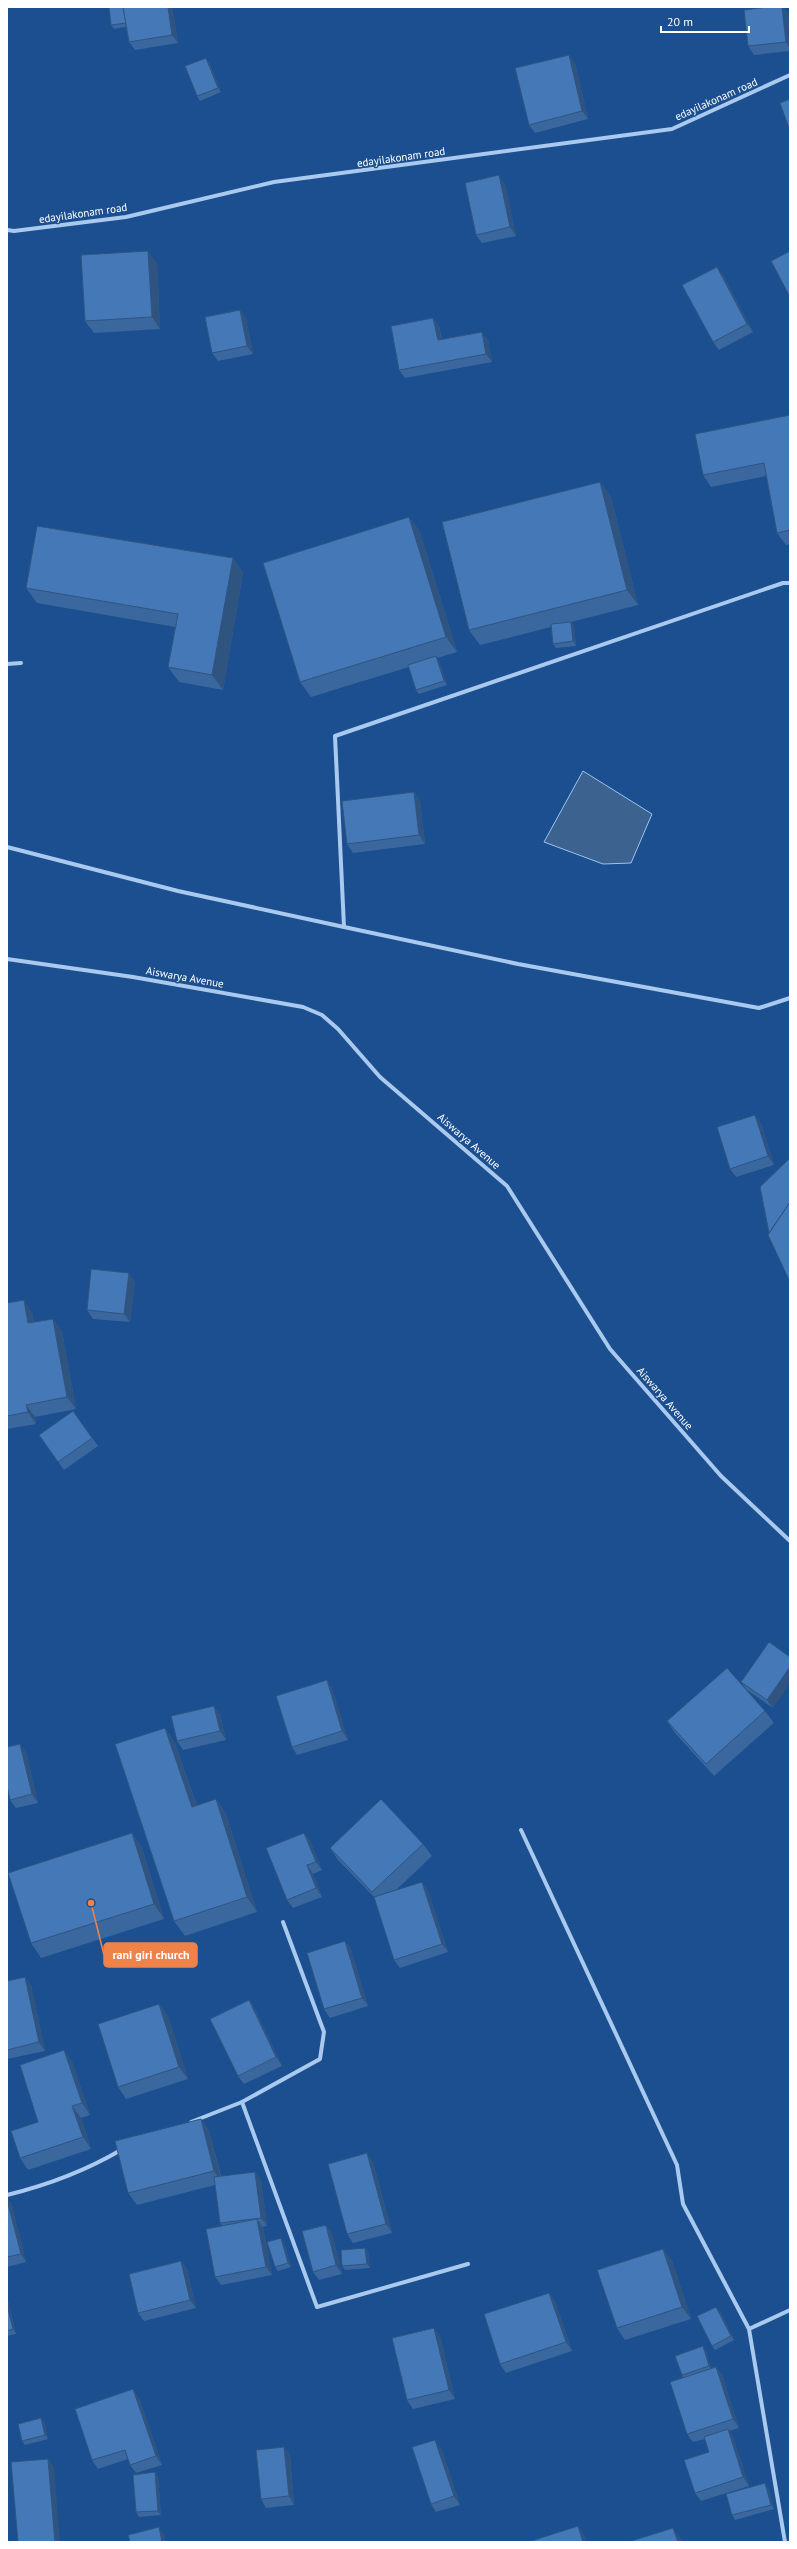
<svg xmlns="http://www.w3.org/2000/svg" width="797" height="2549" font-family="'PT Sans',sans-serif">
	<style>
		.water { fill: #3c6290; stroke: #9cc4f0 }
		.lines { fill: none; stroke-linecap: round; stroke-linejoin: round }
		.minor { stroke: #a9c9ee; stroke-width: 4 }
		.wall { fill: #3a679d }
		.shaded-wall { fill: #305480 }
		.building { fill: #4478b7; stroke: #305480 }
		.labels { text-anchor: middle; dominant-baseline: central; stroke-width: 3; stroke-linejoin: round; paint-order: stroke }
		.street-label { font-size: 11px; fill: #fff; stroke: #1b4f8f }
		.leader { fill: none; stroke: #ee8249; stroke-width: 1.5 }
		.callout-dot { fill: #ee8249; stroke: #1b4f8f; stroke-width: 1.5 }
		.callout { fill: #ee8249; stroke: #ee8249; stroke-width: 1.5 }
		.callout-label { font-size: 12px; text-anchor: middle; font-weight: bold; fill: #fff }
	</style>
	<rect width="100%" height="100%" fill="#1b4f8f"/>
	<!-- water -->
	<polygon class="water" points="583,771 652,814 631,863 603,864 544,842"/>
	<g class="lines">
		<!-- minor -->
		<g class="minor">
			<polyline points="7,230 14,231 126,217 274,182 672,129 790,75"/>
			<polyline points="7,664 21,663"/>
			<polyline points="7,847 178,891 344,927 518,964 759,1008 790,998"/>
			<polyline points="344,927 335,736 783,583 790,583"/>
			<polyline points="7,959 133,977 303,1007 322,1015 338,1029 380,1077 507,1186 610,1349 721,1476 790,1541"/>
			<polyline points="521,1830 677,2165 683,2204 749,2329 790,2310"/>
			<polyline points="242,2102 317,2307 468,2264"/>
			<polyline points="191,2122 242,2102 320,2059 324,2032 283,1922"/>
			<path d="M7,2195C48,2185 85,2171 121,2150"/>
			<polyline points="749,2329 785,2542"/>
		</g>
	</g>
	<!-- wall -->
	<g class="wall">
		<polygon points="172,7 178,43 135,50 129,42 126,27 114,29 111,25"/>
		<polygon points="768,7 783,7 788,14 790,37 790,51 754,55 748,46"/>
		<polygon points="209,62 221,92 200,101 197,96"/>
		<polygon points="575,63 588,119 535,133 529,125"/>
		<polygon points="505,184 516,236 482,243 476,235"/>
		<polygon points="157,263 160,329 94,333 85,321"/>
		<polygon points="723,275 753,332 719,350 713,342"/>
		<polygon points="240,310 246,319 253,354 218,361 212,353"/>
		<polygon points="433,318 439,326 442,339 488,340 492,362 405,378 399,370"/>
		<polygon points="790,415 790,544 786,545 777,533 766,476 711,487 703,475"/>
		<polygon points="600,482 611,497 638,605 571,622 574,626 576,646 556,648 553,644 551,627 480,645 469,630"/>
		<polygon points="409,517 420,532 457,652 437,658 439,661 447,685 419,694 416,690 409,667 311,697 300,682"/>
		<polygon points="233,558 243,573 223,690 179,682 168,667 175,627 37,603 26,588"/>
		<polygon points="414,792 420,801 425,844 353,853 347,844"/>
		<polygon points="761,1123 774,1165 736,1177 730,1169"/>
		<polygon points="135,1281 130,1322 93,1319 87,1310"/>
		<polygon points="7,1303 32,1312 34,1322 62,1331 76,1409 35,1417 36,1424 7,1429"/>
		<polygon points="73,1411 98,1446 64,1470 39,1435"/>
		<polygon points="769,1642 773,1708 747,1690 741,1682"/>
		<polygon points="327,1680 332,1689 348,1740 297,1755 292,1747"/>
		<polygon points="765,1711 774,1723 714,1776 675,1733 667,1721"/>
		<polygon points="220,1714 226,1740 183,1750 177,1741"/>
		<polygon points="165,1728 175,1743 197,1806 216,1799 226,1814 257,1912 185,1936 174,1921"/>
		<polygon points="26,1752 38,1803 16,1808 10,1800"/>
		<polygon points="132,1833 142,1848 164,1919 41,1958 31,1943"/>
		<polygon points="304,1833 310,1841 322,1870 313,1874 322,1897 293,1908 287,1900"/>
		<polygon points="423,1844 432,1856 395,1891 428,1890 448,1952 400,1968 394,1960 374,1897 338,1860 330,1848"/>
		<polygon points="345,1941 351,1950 368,2006 330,2018 324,2009"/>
		<polygon points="7,1981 31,1985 45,2051 7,2059"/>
		<polygon points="249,2000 255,2009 282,2066 244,2084 238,2076"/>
		<polygon points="159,2004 168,2016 188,2079 126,2099 118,2087"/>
		<polygon points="64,2050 72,2062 90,2115 81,2118 91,2149 28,2170 20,2158 38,2122"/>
		<polygon points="201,2119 209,2131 221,2176 261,2180 267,2226 262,2227 263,2228 272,2275 221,2285 215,2277 223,2226 220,2223 215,2185 137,2205 128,2193"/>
		<polygon points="373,2162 392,2233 353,2243 347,2234"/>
		<polygon points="7,2198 12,2206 26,2262 7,2267"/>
		<polygon points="332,2233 342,2274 319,2280 313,2272"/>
		<polygon points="284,2242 291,2267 278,2271 275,2267"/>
		<polygon points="365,2248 368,2252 370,2268 345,2270 342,2266"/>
		<polygon points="663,2249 672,2261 691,2319 625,2340 617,2328"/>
		<polygon points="181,2261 187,2269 196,2308 144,2321 138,2313"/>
		<polygon points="549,2293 555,2301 572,2351 506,2373 500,2364"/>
		<polygon points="7,2297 16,2334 7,2336"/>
		<polygon points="720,2311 734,2340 715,2350 712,2346"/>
		<polygon points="440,2336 455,2399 413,2409 407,2400"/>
		<polygon points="706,2351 711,2368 716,2367 722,2375 739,2428 729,2431 733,2437 749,2486 701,2501 695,2493 709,2452 705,2439 693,2442 687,2434 683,2377 682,2375"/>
		<polygon points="139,2398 162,2465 136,2473 130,2465 128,2459 98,2469 92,2460"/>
		<polygon points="44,2422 48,2439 25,2445 22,2441"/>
		<polygon points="284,2447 290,2455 294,2505 266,2508 261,2499"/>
		<polygon points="441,2448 460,2505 436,2512 431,2504"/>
		<polygon points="155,2472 158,2477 161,2515 139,2517 136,2512"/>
		<polygon points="768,2488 774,2509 735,2520 732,2515"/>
	</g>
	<!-- shaded-wall -->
	<g class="shaded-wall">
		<polygon points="168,7 172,7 178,43 172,35"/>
		<polygon points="782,7 783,7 788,14 790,37 790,49 786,42"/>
		<polygon points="569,55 575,63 588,119 582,111"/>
		<polygon points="206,58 209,62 221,92 218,88"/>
		<polygon points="499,175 505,184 516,236 510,227"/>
		<polygon points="148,251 157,263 160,329 152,317"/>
		<polygon points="717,267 723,275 753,332 747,324"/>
		<polygon points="240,310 246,319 253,354 247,346"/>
		<polygon points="433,318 439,326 443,349 438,340"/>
		<polygon points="482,332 488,340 492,362 486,354"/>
		<polygon points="600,482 611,497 638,605 627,590"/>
		<polygon points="409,517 420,532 457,652 446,637"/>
		<polygon points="233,558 243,573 223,690 212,675"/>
		<polygon points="571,622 574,626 576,646 573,641"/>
		<polygon points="436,656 439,661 447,685 444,681"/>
		<polygon points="414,792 420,801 425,844 419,835"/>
		<polygon points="755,1115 761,1123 774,1165 768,1156"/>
		<polygon points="129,1273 135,1281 130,1322 124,1314"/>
		<polygon points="24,1300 32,1312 36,1335 28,1323"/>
		<polygon points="53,1319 62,1331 76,1409 67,1397"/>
		<polygon points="26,1405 35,1417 36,1424 28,1412"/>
		<polygon points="790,1667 790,1684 773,1708 767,1700"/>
		<polygon points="327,1680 332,1689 348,1740 342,1731"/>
		<polygon points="214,1706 220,1714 226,1740 220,1731"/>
		<polygon points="165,1728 175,1743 202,1822 192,1807"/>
		<polygon points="20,1744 26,1752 38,1803 32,1794"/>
		<polygon points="216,1799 226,1814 257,1912 247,1897"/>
		<polygon points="132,1833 142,1848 164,1919 154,1904"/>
		<polygon points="304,1833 310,1841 322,1870 316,1862"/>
		<polygon points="307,1865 313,1874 322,1897 316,1888"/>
		<polygon points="422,1882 428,1890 448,1952 442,1944"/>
		<polygon points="345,1941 351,1950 368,2006 362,1998"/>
		<polygon points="25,1977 31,1985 45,2051 39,2042"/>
		<polygon points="249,2000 255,2009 282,2066 276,2057"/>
		<polygon points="159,2004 168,2016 188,2079 179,2067"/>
		<polygon points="64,2050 72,2062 90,2115 82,2103"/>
		<polygon points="72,2106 81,2118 91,2149 83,2137"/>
		<polygon points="201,2119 209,2131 222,2183 214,2171"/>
		<polygon points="367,2153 373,2162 392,2233 386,2224"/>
		<polygon points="255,2172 261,2180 267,2226 261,2218"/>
		<polygon points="7,2198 12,2206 26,2262 21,2254"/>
		<polygon points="257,2219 263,2228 272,2275 266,2267"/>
		<polygon points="326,2225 332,2233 342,2274 336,2265"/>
		<polygon points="281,2238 284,2242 291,2267 288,2263"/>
		<polygon points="365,2248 368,2252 370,2268 367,2264"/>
		<polygon points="663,2249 672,2261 691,2319 682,2307"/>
		<polygon points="181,2261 187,2269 196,2308 190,2300"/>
		<polygon points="549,2293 555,2301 572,2351 566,2342"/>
		<polygon points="7,2297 16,2334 13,2329 7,2305"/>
		<polygon points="716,2307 720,2311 734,2340 731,2336"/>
		<polygon points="434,2328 440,2336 455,2399 449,2390"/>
		<polygon points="703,2346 706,2351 712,2371 709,2366"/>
		<polygon points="716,2367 722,2375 739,2428 733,2419"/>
		<polygon points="133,2389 139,2398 162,2465 156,2456"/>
		<polygon points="41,2418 44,2422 48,2439 45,2435"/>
		<polygon points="728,2429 733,2437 749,2486 743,2477"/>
		<polygon points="435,2440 441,2448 460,2505 454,2496"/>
		<polygon points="284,2447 290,2455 294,2505 289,2496"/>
		<polygon points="48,2459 54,2467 60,2542 55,2542"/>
		<polygon points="155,2472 158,2477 161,2515 158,2511"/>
		<polygon points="765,2483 768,2488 774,2509 771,2505"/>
		<polygon points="578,2526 586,2538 587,2542 583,2542"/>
		<polygon points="159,2527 165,2536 166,2542 162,2542"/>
		<polygon points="673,2528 682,2540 683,2542 678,2542"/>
	</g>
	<!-- building -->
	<g class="building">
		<polygon points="109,7 123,7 126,23 111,25"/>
		<polygon points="123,7 168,7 172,35 129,42"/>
		<polygon points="768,7 782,7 786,42 748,46 744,10"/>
		<polygon points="569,55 582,111 529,125 515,68"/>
		<polygon points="206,58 218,88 197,96 185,66"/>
		<polygon points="790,99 790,128 789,128 780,103"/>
		<polygon points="499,175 510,227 476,235 465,183"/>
		<polygon points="148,251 152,317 85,321 81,255"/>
		<polygon points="790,251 790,297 771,261"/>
		<polygon points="717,267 747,324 713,342 682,285"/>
		<polygon points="240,310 247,346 212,353 205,317"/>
		<polygon points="433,318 438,340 482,332 486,354 399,370 391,326"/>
		<polygon points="790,415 790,530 777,533 764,463 703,475 695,434"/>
		<polygon points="600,482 627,590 469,630 442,522"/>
		<polygon points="409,517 446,637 300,682 263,563"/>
		<polygon points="37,526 233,558 212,675 168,667 178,614 26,588"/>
		<polygon points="571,622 573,641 553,644 551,624"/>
		<polygon points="436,656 444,681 416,690 408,665"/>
		<polygon points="414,792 419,835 347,844 342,801"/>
		<polygon points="755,1115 768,1156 730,1169 717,1127"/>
		<polygon points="790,1158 790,1202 769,1233 760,1187"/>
		<polygon points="790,1202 790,1282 768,1235"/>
		<polygon points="91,1269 129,1273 124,1314 87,1310"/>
		<polygon points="24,1300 28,1323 53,1319 67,1397 26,1405 28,1412 7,1416 7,1303"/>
		<polygon points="73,1411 92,1438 58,1462 39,1435"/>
		<polygon points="769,1642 790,1657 790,1667 767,1700 741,1682"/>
		<polygon points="727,1668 765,1711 706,1764 667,1721"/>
		<polygon points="327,1680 342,1731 292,1747 276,1696"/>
		<polygon points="214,1706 220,1731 177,1741 171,1716"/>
		<polygon points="165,1728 192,1807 216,1799 247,1897 174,1921 115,1744"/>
		<polygon points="20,1744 32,1794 10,1800 7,1786 7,1747"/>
		<polygon points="381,1799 423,1844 372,1892 330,1848"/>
		<polygon points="132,1833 154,1904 31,1943 8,1873"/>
		<polygon points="304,1833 316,1862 307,1865 316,1888 287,1900 266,1848"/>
		<polygon points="422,1882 442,1944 394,1960 374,1897"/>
		<polygon points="345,1941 362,1998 324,2009 307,1953"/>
		<polygon points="25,1977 39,2042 7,2050 7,1981"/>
		<polygon points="249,2000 276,2057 238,2076 210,2019"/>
		<polygon points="159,2004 179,2067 118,2087 98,2024"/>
		<polygon points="64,2050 82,2103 72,2106 83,2137 20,2158 11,2131 38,2122 20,2065"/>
		<polygon points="201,2119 214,2171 128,2193 115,2141"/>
		<polygon points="367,2153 386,2224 347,2234 328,2164"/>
		<polygon points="255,2172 261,2218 220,2223 214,2177"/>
		<polygon points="7,2200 21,2254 7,2257"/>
		<polygon points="257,2219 266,2267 215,2277 206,2229"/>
		<polygon points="326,2225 336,2265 313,2272 302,2231"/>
		<polygon points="281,2238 288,2263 275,2267 267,2242"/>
		<polygon points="365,2248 367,2264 342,2266 341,2250"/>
		<polygon points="663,2249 682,2307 617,2328 597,2270"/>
		<polygon points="181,2261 190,2300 138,2313 129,2274"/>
		<polygon points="549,2293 566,2342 500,2364 484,2314"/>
		<polygon points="7,2305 13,2329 7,2331"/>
		<polygon points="716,2307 731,2336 712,2346 697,2316"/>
		<polygon points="434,2328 449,2390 407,2400 392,2338"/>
		<polygon points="703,2346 709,2366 682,2375 675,2356"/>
		<polygon points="716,2367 733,2419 687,2434 670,2382"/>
		<polygon points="133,2389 156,2456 130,2465 125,2450 92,2460 75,2409"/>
		<polygon points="41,2418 45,2435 22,2441 18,2424"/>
		<polygon points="728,2429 743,2477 695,2493 684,2460 709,2452 704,2437"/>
		<polygon points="435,2440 454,2496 431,2504 412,2447"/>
		<polygon points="284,2447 289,2496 261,2499 256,2450"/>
		<polygon points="48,2459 55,2542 18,2542 11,2462"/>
		<polygon points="155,2472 158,2511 136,2512 133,2475"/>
		<polygon points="765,2483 771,2505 732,2515 726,2494"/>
		<polygon points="578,2526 583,2542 528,2542"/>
		<polygon points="159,2527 162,2542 130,2542 128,2535"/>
		<polygon points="673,2528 678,2542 628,2542"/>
	</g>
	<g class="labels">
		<!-- street labels -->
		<g class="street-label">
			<text transform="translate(716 99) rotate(-24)">edayilakonam road</text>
			<text transform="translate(401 157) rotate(-8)">edayilakonam road</text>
			<text transform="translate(83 213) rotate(-8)">edayilakonam road</text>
			<text transform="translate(185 977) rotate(10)">Aiswarya Avenue</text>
			<text transform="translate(469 1141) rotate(41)">Aiswarya Avenue</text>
			<text transform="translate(665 1398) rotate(49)">Aiswarya Avenue</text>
		</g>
	</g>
	<!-- callouts -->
	<path class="leader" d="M91 1903L104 1955"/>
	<circle class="callout-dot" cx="91" cy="1903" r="4"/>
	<rect class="callout" x="104" y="1943" width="93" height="24" rx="4"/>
	<g class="callout-label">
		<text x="151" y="1959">rani giri church</text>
	</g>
	<!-- border -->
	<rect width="797" height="2549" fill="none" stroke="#ffffff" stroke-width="16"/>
	<!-- scale -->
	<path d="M661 26v6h88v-6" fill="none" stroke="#ffffff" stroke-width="2"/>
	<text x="667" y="26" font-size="12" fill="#ffffff" stroke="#1b4f8f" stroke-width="3" paint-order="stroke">20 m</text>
</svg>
